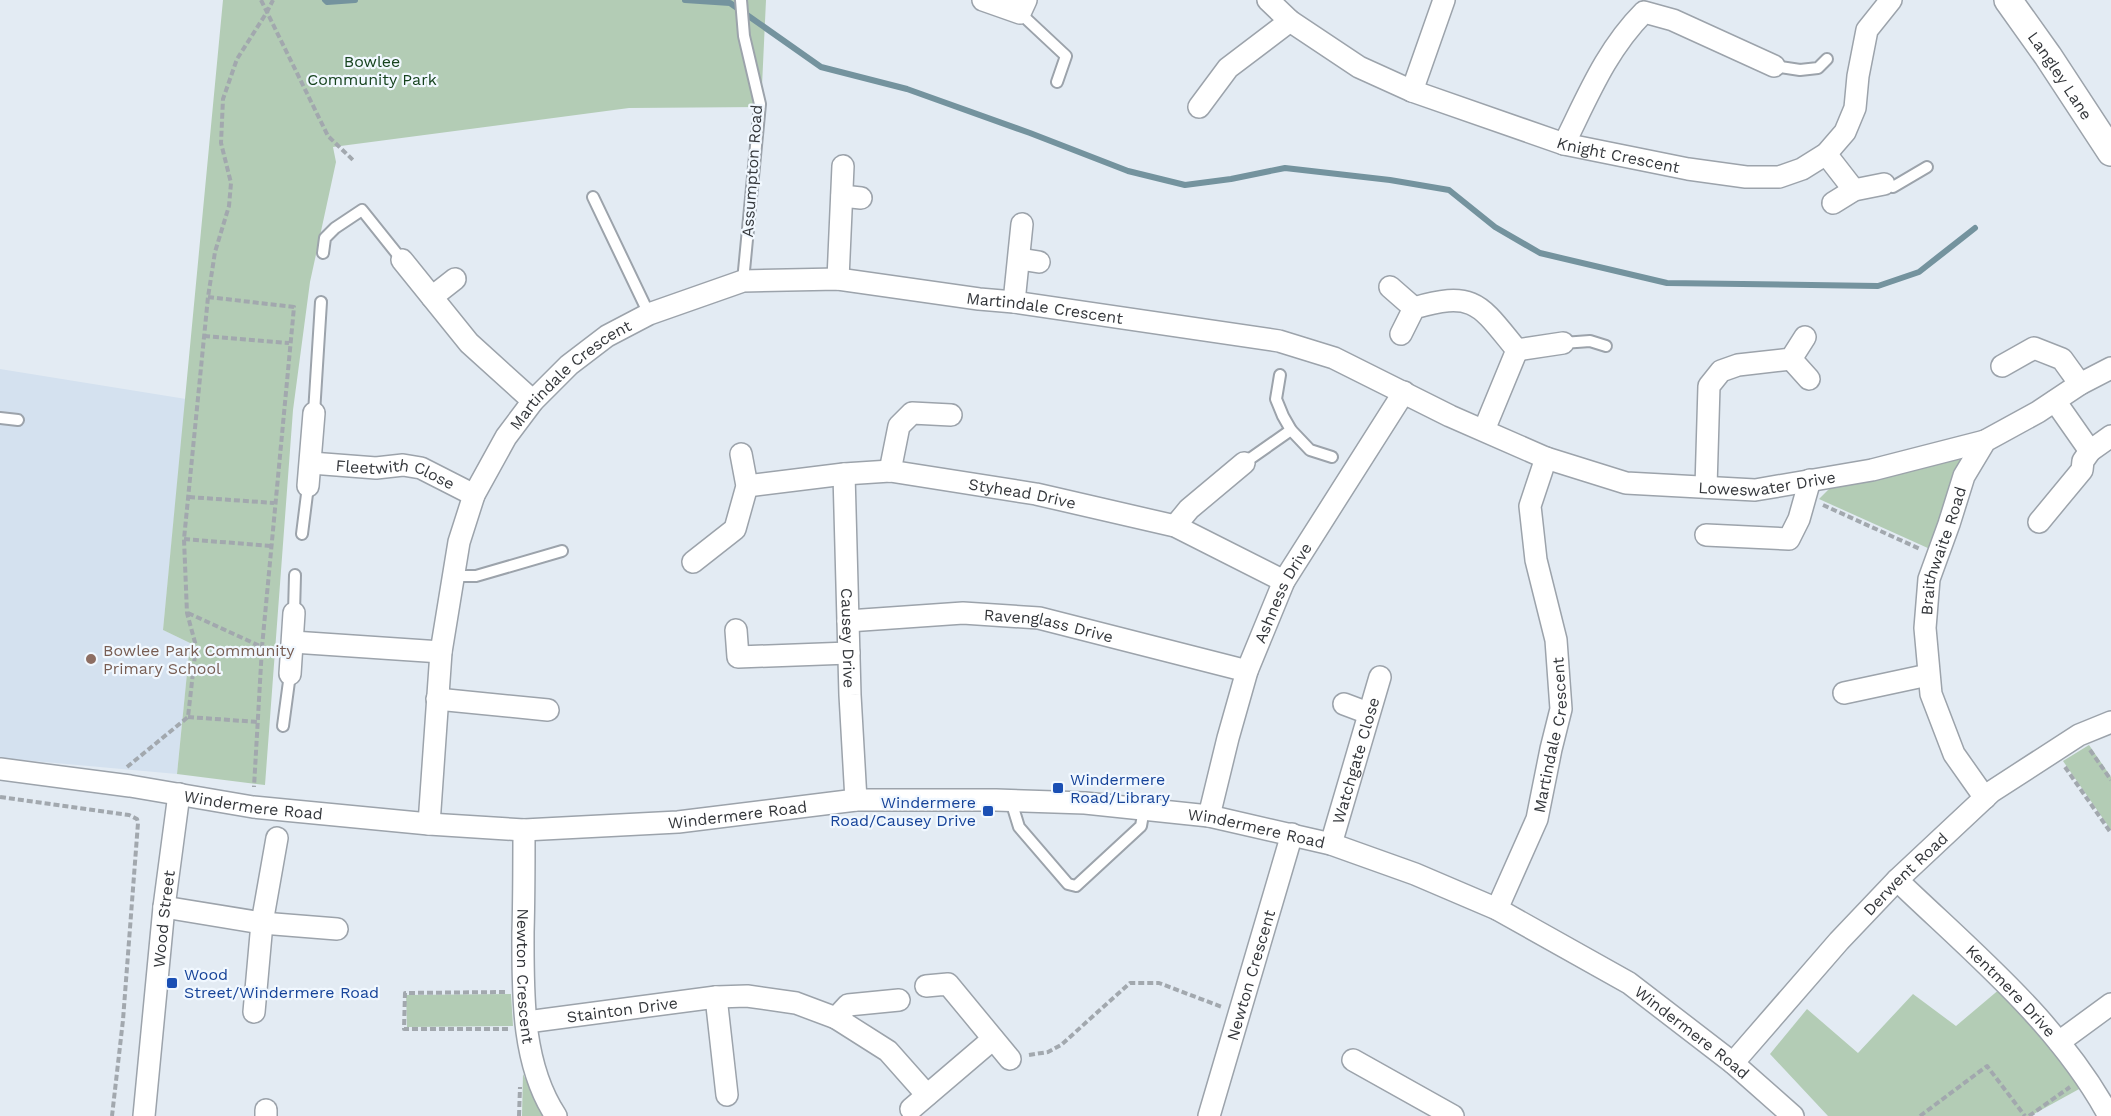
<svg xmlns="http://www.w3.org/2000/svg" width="2111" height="1116" font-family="'Work Sans',sans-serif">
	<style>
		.built { fill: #d4e1ef }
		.green { fill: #b3ccb5 }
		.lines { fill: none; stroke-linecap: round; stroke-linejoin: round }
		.stream { stroke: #74939e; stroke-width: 6 }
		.service-casing { stroke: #9ca3ab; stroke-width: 14 }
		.minor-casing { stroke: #9ca3ab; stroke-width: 24 }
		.tertiary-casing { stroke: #9ca3ab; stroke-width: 30 }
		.path { stroke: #a2a8ae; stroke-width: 4; stroke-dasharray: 6 3; stroke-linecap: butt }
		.service { stroke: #fff; stroke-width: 10 }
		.minor { stroke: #fff; stroke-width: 21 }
		.tertiary { stroke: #fff; stroke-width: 27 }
		.education-dot { fill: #8d6e63; stroke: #f1f8ff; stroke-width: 2 }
		.transit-dot { fill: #1a4fb4; stroke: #f1f8ff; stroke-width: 2 }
		.labels { text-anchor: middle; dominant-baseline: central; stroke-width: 4.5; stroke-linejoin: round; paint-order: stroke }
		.park-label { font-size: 16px; fill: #16431e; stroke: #f1f8ff }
		.street-label { font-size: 16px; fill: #34373b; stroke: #f1f8ff }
		.education-label { font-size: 16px; fill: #785e54; stroke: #f1f8ff; text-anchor: start }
		.transit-label { font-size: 16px; fill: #164399; stroke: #f1f8ff; text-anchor: start }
	</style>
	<rect width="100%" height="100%" fill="#e3ebf3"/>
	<!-- built -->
	<polygon class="built" points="0,369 186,399 163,630 190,643 177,774 0,758"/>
	<!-- green -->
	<g class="green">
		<polygon points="223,0 766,0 761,107 629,108 333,147 336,162 310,282 293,410 265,785 177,774 190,643 163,630"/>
		<polygon points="1955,454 1967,460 1930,549 1819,499 1836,482"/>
		<polygon points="2089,745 2111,777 2111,830 2063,761"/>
		<polygon points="2001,988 2081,1088 2030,1116 1828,1116 1770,1054 1807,1009 1858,1053 1913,994 1956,1026"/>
		<polygon points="511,994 513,1026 407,1027 406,995"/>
		<polygon points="523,1074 544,1116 522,1116"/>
	</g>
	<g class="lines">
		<!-- stream -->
		<g class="stream">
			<polyline points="325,0 327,2 355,0"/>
			<polyline points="685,0 730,3 821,67 907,89 1030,133 1128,171 1185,185 1231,179 1285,168 1390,180 1449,190 1495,227 1540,253 1667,283 1878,286 1919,272 1975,228"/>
		</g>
		<defs>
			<g id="service">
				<polyline points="741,0 744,36 760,104 743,281"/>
				<polyline points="1020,13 1066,56 1057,82"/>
				<polyline points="1774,66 1800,70 1818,68 1827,59"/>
				<polyline points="1884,184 1893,187 1927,167"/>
				<polyline points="593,197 649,314"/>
				<polyline points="323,253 325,238 335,228 362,210 402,260"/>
				<polyline points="1563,343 1590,341 1606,346"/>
				<polyline points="1280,375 1276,399 1283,416 1291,430 1310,450 1332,457"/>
				<polyline points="314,413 321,302"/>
				<polyline points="0,418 18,420"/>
				<polyline points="1244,463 1291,430"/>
				<polyline points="302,534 308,486"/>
				<polyline points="452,576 476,576 562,551"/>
				<polyline points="294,613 295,575"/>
				<polyline points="283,726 290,674"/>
				<polyline points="1011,801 1019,827 1068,884 1076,886 1141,826 1144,809"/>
			</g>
			<g id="minor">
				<polyline points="983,0 1020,13 1026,0"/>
				<path id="s1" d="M1268,0L1290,21L1359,67L1412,91L1564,144L1688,169L1746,177H1779L1802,169L1826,154L1845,132L1855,108L1858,76L1867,30L1891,0"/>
				<polyline points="1412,91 1444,0"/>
				<polyline points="1199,107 1228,68 1290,21"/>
				<path d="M1564,144C1587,98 1606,50 1644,12L1673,20L1774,66"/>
				<polyline points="1826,154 1854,190"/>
				<polyline points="842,196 861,198"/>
				<polyline points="1833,203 1854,190 1884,184"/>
				<polyline points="1020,259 1039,262"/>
				<polyline points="402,260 469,343 533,401"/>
				<polyline points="838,279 843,166"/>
				<polyline points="1390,287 1414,308"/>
				<polyline points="432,297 455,279"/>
				<polyline points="1014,302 1022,224"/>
				<path d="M1401,334L1414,308C1475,290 1480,305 1517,350L1484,430"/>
				<polyline points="1517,350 1563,343"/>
				<polyline points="1791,359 1809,379"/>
				<polyline points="2002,366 2034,348 2062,359 2080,384"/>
				<polyline points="2055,401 2090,451 2111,436"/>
				<path id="s2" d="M311,463L376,468L403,465L421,468L474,495"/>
				<polyline points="890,471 899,426 912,413 951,415"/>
				<path id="s3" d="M844,474L850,695L856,800"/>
				<polyline points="308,486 314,413"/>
				<path id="s4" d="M747,486L844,474L890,471L1036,494L1175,526L1284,581"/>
				<polyline points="1706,487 1709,386 1721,371 1738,365 1791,359 1805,337"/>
				<polyline points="2039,522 2082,470 2083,461 2090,451"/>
				<polyline points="1175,526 1189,509 1244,463"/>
				<polyline points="1706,535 1789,539 1799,519 1810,480"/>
				<polyline points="693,562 735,529 747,486 741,454"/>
				<path id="s5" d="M848,621L963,613L1039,618L1247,671"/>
				<polyline points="736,630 738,657 849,653"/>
				<polyline points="293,642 441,652"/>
				<polyline points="290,674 294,613"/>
				<polyline points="1844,693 1928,675"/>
				<polyline points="437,699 548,710"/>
				<polyline points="1344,704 1368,713"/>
				<path id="s6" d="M0,769L130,786L253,807L429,824L524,830L678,822L856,800H996L1085,803L1209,816L1331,844L1415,874L1497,909L1629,983L1733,1063L1793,1116"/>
				<path id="s7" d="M1985,798L1954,754L1931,694L1925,628L1929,579L1949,524L1964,476L1985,441L2038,412L2080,384L2111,368"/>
				<path id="s8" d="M1209,816L1228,738L1247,671L1284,581L1404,392"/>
				<path id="s9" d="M429,824L441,652L459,542L474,495L506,437L533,401L569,365L607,336L649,314L743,281L838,279L979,299L1014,302L1279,341L1334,358L1450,416L1546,458L1626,483L1755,490L1872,470L1985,441"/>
				<path id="s10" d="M524,830C524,864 524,898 523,932C523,993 521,1063 556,1116"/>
				<path id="s11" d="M1331,844L1380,677"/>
				<path id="s12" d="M1897,880C1973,953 2058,1022 2109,1116"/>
				<polyline points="164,907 262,923 337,929"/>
				<path id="s13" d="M1497,909L1537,819L1551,749L1561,709L1556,640L1536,560L1530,506L1546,458"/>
				<polyline points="926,986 948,984 1010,1059"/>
				<polyline points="716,997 727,1095"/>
				<polyline points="254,1012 262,923 277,838"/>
				<polyline points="836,1018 848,1005 899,1000"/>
				<path id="s14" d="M527,1022L716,997L747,996L796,1003L836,1018L888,1051L927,1095"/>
				<polyline points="2059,1042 2111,1004"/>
				<polyline points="1353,1060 1453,1116"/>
				<path id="s15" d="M1733,1063L1839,941L1897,880L1991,792L2079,735L2111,722"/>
				<polyline points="911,1109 993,1039"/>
				<path id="s16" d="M144,1116L164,907L179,794"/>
				<polyline points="266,1116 266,1110"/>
				<path id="s17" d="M1209,1116L1292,834"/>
			</g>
			<g id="tertiary">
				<path id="s18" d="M2008,0L2048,56L2111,152"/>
			</g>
		</defs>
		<!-- service casing -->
		<use href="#service" class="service-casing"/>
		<!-- minor casing -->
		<use href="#minor" class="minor-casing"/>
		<!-- tertiary casing -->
		<use href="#tertiary" class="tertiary-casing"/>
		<!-- path -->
		<g class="path">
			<polyline points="261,0 328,136 354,161"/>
			<polyline points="208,297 294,307 262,647 254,787"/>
			<polyline points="204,336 289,343"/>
			<polyline points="189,497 274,503"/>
			<polyline points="1823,505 1920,549"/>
			<polyline points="184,539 271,546"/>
			<polyline points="188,613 262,647"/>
			<polyline points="188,717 258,722"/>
			<polyline points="2090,750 2111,780"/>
			<polyline points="127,767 188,717 196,646 187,613 184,539 208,297 215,252 229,206 231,183 221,143 223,99 237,59 267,12 273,0"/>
			<polyline points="2065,767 2111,833"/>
			<polyline points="0,797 129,815 137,819 138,823 123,1020 112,1116"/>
			<polyline points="505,992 405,993 404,1029 509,1029"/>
			<polyline points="1029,1055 1048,1052 1061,1045 1130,983 1159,983 1222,1007"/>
			<polyline points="519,1116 520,1087"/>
			<polyline points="1920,1116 1987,1066 2025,1116"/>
			<polyline points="2029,1116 2070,1087"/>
		</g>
		<!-- service -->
		<use href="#service" class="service"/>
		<!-- minor -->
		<use href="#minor" class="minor"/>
		<!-- tertiary -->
		<use href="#tertiary" class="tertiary"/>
	</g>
	<!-- markers -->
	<circle class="education-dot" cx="91" cy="659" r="6"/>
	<g class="transit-dot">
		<rect x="1052" y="782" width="12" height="12" rx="3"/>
		<rect x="982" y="805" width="12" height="12" rx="3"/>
		<rect x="166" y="977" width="12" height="12" rx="3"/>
	</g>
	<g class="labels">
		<!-- park labels -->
		<g class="park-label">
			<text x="372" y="61">Bowlee<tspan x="372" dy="18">Community Park</tspan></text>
		</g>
		<!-- street labels -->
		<g class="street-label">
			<text stroke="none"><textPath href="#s18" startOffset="92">Langley Lane</textPath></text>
			<text stroke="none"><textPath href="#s1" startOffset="388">Knight Crescent</textPath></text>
			<text transform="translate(752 171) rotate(-86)">Assumpton Road</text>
			<text stroke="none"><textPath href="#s9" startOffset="994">Martindale Crescent</textPath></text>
			<text stroke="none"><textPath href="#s9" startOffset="490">Martindale Crescent</textPath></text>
			<text stroke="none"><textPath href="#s2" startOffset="86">Fleetwith Close</textPath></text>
			<text stroke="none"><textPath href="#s9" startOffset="1748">Loweswater Drive</textPath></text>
			<text stroke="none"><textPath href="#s4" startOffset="278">Styhead Drive</textPath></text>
			<text stroke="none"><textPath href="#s7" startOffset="264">Braithwaite Road</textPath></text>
			<text stroke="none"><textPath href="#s8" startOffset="236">Ashness Drive</textPath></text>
			<text stroke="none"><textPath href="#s5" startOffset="202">Ravenglass Drive</textPath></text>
			<text stroke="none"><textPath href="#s3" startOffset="164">Causey Drive</textPath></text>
			<text stroke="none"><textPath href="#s13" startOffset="184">Martindale Crescent</textPath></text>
			<text stroke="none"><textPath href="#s11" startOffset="87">Watchgate Close</textPath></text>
			<text stroke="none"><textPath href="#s6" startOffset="256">Windermere Road</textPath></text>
			<text stroke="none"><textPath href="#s6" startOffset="742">Windermere Road</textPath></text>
			<text stroke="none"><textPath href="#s6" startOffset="1264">Windermere Road</textPath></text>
			<text stroke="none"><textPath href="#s15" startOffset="256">Derwent Road</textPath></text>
			<text stroke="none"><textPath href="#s16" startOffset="198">Wood Street</textPath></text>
			<text stroke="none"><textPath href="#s10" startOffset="146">Newton Crescent</textPath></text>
			<text stroke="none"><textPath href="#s17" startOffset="147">Newton Crescent</textPath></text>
			<text stroke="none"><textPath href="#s12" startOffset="159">Kentmere Drive</textPath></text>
			<text stroke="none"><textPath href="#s14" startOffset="96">Stainton Drive</textPath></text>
			<text stroke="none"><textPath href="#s6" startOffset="1750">Windermere Road</textPath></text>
		</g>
		<!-- education labels -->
		<g class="education-label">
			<text x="103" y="650">Bowlee Park Community<tspan x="103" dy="18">Primary School</tspan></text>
		</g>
		<!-- transit labels -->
		<g class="transit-label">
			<text x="1070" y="779">Windermere<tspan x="1070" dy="18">Road/Library</tspan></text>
			<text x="976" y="802" text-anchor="end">Windermere<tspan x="976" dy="18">Road/Causey Drive</tspan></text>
			<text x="184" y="974">Wood<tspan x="184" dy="18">Street/Windermere Road</tspan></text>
		</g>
	</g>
</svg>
